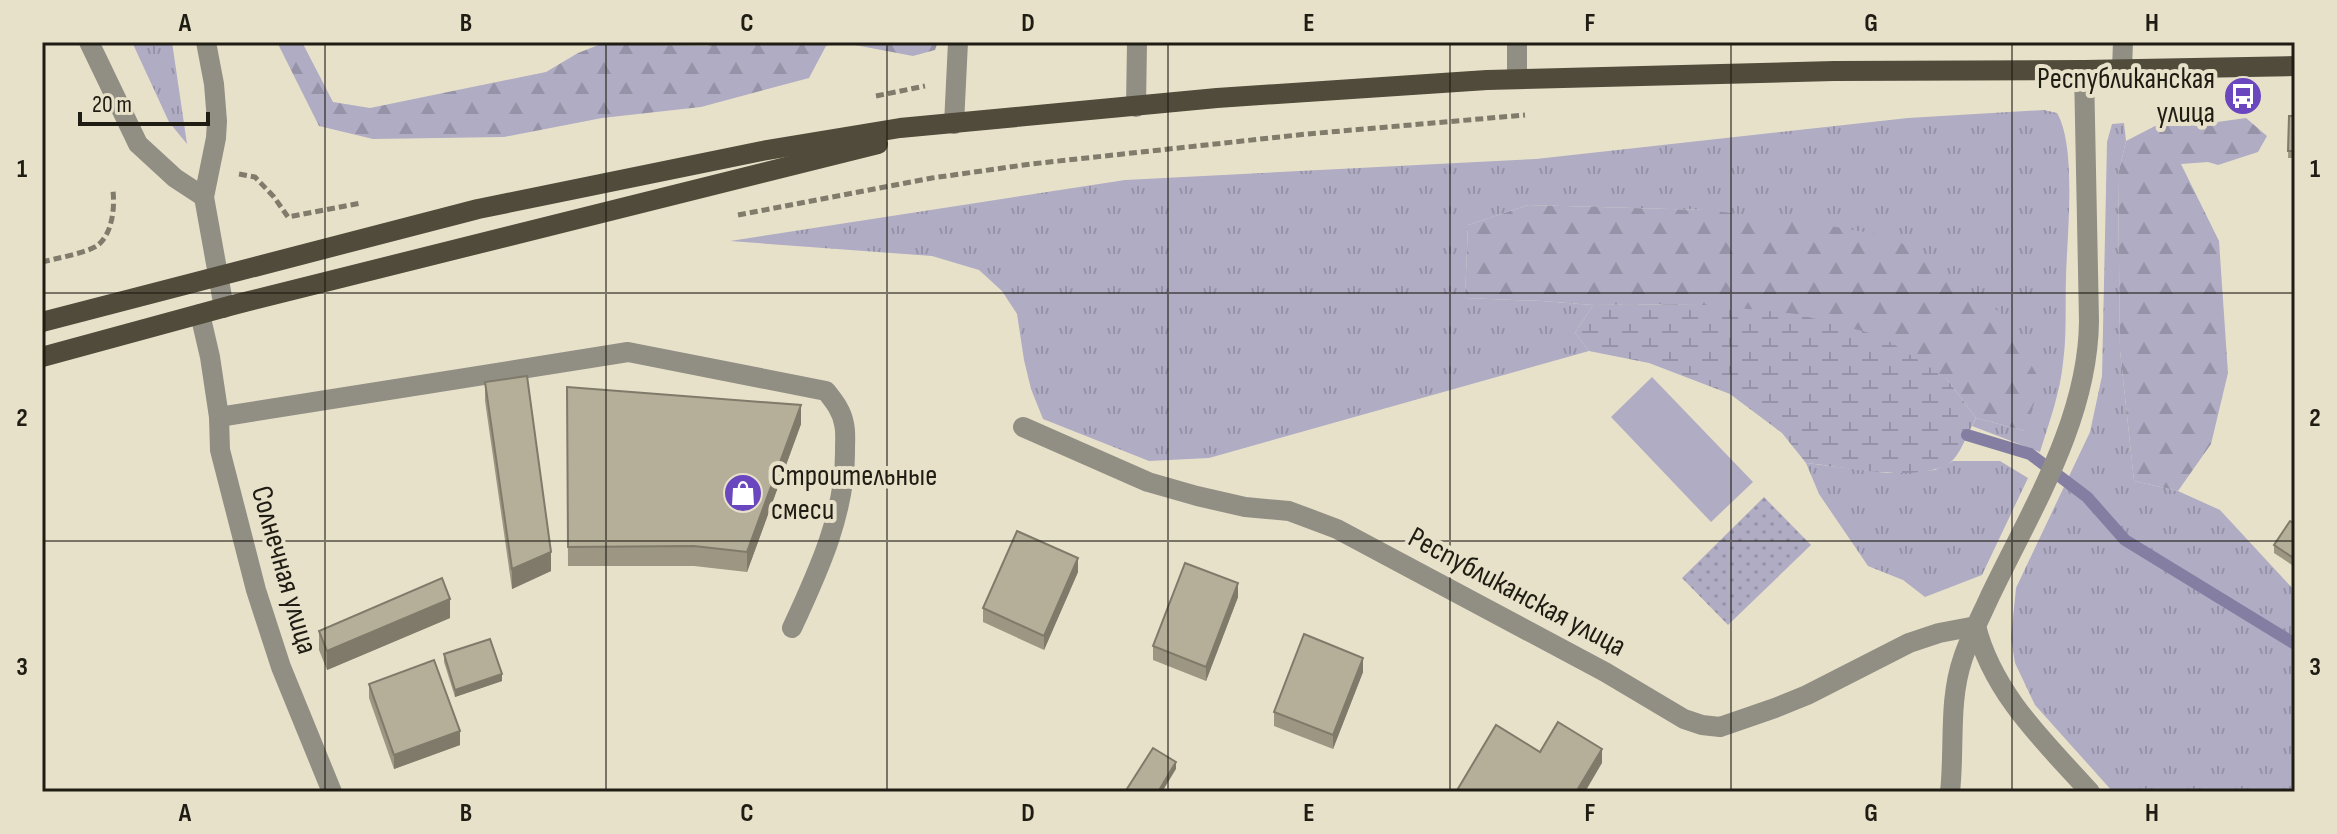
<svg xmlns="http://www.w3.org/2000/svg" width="2337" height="834" font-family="'Sofia Sans Condensed',sans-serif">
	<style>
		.grass { fill: url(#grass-tufts) }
		.forest { fill: url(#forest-firs) }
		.wetland { fill: url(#wetland-marsh) }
		.park { fill: url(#park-dots) }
		.pitch { fill: #afacc4 }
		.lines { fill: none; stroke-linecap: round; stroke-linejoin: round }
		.stream { stroke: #847fa2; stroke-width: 12 }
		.path { stroke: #807b6b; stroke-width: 5; stroke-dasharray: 8 4; stroke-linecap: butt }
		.minor { stroke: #918e84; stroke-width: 20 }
		.major { stroke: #504b3a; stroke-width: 20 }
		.wall { fill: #9c9683 }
		.shaded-wall { fill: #7f7a6a }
		.building { fill: #b5ae98; stroke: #7f7a6a; stroke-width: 2 }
		.grid { fill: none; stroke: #1e1c13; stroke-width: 2; stroke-opacity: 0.55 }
		.labels { text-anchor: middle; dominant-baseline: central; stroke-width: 8; stroke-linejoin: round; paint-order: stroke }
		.poi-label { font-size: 30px; fill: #1e1c13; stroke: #e8e1ca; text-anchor: end }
		.street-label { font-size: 30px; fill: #1e1c13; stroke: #e8e1ca }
		.neatline { fill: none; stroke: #1e1c13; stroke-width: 3 }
		.grid-label { font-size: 26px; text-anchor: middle; font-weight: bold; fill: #1e1c13 }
	</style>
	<defs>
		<pattern id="grass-tufts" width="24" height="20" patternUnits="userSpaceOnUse" patternTransform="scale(2)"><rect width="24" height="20" fill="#afacc4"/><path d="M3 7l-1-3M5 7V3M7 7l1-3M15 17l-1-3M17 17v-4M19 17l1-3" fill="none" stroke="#9693a8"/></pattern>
		<pattern id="forest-firs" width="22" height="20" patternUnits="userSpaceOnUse" patternTransform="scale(2)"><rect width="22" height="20" fill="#afacc4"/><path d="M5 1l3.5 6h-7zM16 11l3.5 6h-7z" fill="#9693a8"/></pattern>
		<pattern id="wetland-marsh" width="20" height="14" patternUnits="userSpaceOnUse" patternTransform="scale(2)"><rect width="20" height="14" fill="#afacc4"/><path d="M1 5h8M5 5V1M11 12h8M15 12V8" fill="none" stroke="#9693a8"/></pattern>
		<pattern id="park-dots" width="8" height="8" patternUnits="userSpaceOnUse" patternTransform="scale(2)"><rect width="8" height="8" fill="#afacc4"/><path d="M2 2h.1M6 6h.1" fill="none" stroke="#9693a8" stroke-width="1.8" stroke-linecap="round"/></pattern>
	</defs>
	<rect width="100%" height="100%" fill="#e8e1ca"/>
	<!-- grass -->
	<g class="grass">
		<polygon points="132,42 172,42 187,144 169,122"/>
		<path d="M2044,110L2057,113C2077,147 2067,236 2066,277C2065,306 2067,334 2063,363C2060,393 2049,423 2040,452L1972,426L1976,418L2025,431L1705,210L1528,205L1468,225L1465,298L1542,301L1593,305L1575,333L1589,351L1209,458L1149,461L1043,419L1031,389L1024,360L1017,314L1002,291L979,270L932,256L730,241L1125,180L1536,159L1908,118Z"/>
		<polygon points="2124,123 2126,141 2118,175 2120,350 2134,481 2178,491 2220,510 2295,591 2295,792 2113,792 2035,705 2015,663 2011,638 2016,588 2090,432 2102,376 2107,142 2112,124"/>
		<polygon points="1953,461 2000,461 2028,478 1982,575 1925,597 1903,580 1868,566 1819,494 1806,463 1887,473 1935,470"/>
	</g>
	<!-- forest -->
	<g class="forest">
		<polygon points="277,42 302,42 333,102 370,108 546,72 578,53 601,44 708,46 715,42 938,42 935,50 913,56 839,42 826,46 809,78 701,107 602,118 504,137 373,139 319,126"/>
		<polygon points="2246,118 2267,136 2258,152 2218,165 2208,162 2181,164 2219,241 2228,373 2211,444 2178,491 2134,481 2120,350 2118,175 2126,141 2155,126 2188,126"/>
		<polygon points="1528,205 1705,210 1802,221 1893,237 2002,314 2041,382 2025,431 1976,418 1946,378 1699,304 1593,305 1542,301 1465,298 1468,225"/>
	</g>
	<!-- wetland -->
	<path class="wetland" d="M1699,304L1797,314L1881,336L1946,378L1976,418C1969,430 1961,453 1952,461C1924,485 1840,466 1806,463L1782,433L1730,394L1649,363L1589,351L1575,333L1593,305Z"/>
	<!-- park -->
	<polygon class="park" points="1764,497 1811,545 1728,625 1682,578"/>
	<!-- pitch -->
	<polygon class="pitch" points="1652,377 1753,482 1711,522 1611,417"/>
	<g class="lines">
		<!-- stream -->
		<polyline class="stream" points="1967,435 2030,454 2087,497 2125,540 2295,644"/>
		<!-- path -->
		<g class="path">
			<polyline points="876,96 925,86"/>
			<polyline points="239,174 255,177 274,197 288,217 361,203"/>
			<polyline points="738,215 932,178 1031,164 1307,134 1525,115"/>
			<path d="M42,262C54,259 90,252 98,245C112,234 115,208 113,191"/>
		</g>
		<!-- minor -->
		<g class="minor">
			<polyline points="89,42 138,144 175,178 204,197"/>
			<polyline points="206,42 214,84 217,121 216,138 204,197 224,308"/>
			<polyline points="2122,69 2123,42"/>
			<polyline points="1517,79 1517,42"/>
			<polyline points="1136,107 1137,42"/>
			<polyline points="954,124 958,42"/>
			<polyline points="200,314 210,357 219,417 220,450 256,590 281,667 332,792"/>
			<path d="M219,417L628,352L826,391C834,401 842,411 844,424C846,432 845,441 845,449C846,512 818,572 792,628"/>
			<polyline points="1023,427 1148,482 1197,496 1245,507 1289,511 1337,529 1605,672 1684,719 1702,725 1720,727 1775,708 1807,695 1909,643 1939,633 1976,626"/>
			<path d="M1976,626C1993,694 2045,742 2090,792"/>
			<path d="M1950,792C1955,748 1948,701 1963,658C1970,637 1981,616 1990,596C2031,510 2088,420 2089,321L2084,70"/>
		</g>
		<!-- major -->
		<g class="major">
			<polyline points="42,322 478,209 762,151 900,128 1217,98 1487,80 1834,71 2084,70 2295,66"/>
			<polyline points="42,357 233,305 878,144"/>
		</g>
	</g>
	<!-- wall -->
	<g class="wall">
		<polygon points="2289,116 2295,116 2295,158 2288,158"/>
		<polygon points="485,382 551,571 512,589 485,401"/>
		<polygon points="567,387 801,424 747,572 694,566 568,566"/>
		<polygon points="2295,524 2295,567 2274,553 2274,545"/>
		<polygon points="1078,572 1044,650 983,622 983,608"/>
		<polygon points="1238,597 1206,681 1153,660 1153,646"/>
		<polygon points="450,618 327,670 319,650 319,631"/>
		<polygon points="444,654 502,681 455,697 444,662"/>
		<polygon points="1363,672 1333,749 1274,726 1274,712"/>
		<polygon points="369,684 460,745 394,769 369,698"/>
	</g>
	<!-- shaded-wall -->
	<g class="shaded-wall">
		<polygon points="801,405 801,424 747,572 747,552"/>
		<polygon points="551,552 551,571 512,589 512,569"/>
		<polygon points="1078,558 1078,572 1044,650 1044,636"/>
		<polygon points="1238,583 1238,597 1206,681 1206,667"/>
		<polygon points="450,599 450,618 327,670 327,651"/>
		<polygon points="1363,658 1363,672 1333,749 1333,735"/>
		<polygon points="502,674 502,681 455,697 455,690"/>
		<polygon points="460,731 460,745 394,769 394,755"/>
		<polygon points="1602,749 1602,763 1585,792 1576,792"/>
		<polygon points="1176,762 1176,769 1162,792 1158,792"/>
	</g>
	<!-- building -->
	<g class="building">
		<polygon points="2289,116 2295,116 2295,151 2288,151"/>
		<polygon points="527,376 551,552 512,569 485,382"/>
		<polygon points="567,387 801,405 747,552 694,546 568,547"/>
		<polygon points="2290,521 2295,524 2295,559 2274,545"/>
		<polygon points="1017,531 1078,558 1044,636 983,608"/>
		<polygon points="1185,563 1238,583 1206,667 1153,646"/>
		<polygon points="442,578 450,599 327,651 319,631"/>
		<polygon points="1304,634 1363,658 1333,735 1274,712"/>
		<polygon points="490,639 502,674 455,690 444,654"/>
		<polygon points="434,660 460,731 394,755 369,684"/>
		<polygon points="1558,722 1602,749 1576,792 1456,792 1496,725 1540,752"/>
		<polygon points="1153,748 1176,762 1158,792 1125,792"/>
	</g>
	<!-- grid -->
	<path class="grid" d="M325,42V792M606,42V792M887,42V792M1168,42V792M1450,42V792M1731,42V792M2012,42V792M42,293H2295M42,541H2295"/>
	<!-- icons -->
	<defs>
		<symbol id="bus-disc" viewBox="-11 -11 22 22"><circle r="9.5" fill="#6a47bf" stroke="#e8e1ca"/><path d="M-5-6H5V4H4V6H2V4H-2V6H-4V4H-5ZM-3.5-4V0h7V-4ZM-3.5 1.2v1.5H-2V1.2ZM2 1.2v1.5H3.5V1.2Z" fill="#fff"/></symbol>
		<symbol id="shop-disc" viewBox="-11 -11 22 22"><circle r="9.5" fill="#6a47bf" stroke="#e8e1ca"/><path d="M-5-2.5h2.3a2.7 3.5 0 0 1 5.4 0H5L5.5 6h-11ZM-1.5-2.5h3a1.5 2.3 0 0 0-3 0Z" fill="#fff"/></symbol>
	</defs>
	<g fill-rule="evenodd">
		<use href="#bus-disc" x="2221" y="74" width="44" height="44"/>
		<use href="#shop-disc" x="721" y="471" width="44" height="44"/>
	</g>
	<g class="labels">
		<!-- poi labels -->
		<g class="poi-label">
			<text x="2215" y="79">Республиканская<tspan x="2215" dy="34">улица</tspan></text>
			<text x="771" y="476" text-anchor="start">Строительные<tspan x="771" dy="34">смеси</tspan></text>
		</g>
		<!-- street labels -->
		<g class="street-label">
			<text transform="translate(284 570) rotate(74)">Солнечная улица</text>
			<text transform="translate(1517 592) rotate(28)">Республиканская улица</text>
		</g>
	</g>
	<!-- border -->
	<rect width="2337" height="834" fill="none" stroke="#e8e1ca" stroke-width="88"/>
	<!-- scale -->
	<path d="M80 112v12h128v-12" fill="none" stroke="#1e1c13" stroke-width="4"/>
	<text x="92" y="112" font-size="24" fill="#1e1c13" stroke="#e8e1ca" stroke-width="6" paint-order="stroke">20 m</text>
	<rect x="44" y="44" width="2249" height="746" class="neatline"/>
	<g class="grid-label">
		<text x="185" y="31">A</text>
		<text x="466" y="31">B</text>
		<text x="747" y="31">C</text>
		<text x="1028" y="31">D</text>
		<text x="1309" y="31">E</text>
		<text x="1590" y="31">F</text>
		<text x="1871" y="31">G</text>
		<text x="2152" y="31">H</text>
		<text x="22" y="177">1</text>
		<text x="2315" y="177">1</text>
		<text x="22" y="426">2</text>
		<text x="2315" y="426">2</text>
		<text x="22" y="675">3</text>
		<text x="2315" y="675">3</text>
		<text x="185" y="821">A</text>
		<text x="466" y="821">B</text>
		<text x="747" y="821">C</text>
		<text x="1028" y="821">D</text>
		<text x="1309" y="821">E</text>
		<text x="1590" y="821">F</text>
		<text x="1871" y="821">G</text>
		<text x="2152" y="821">H</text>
	</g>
</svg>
